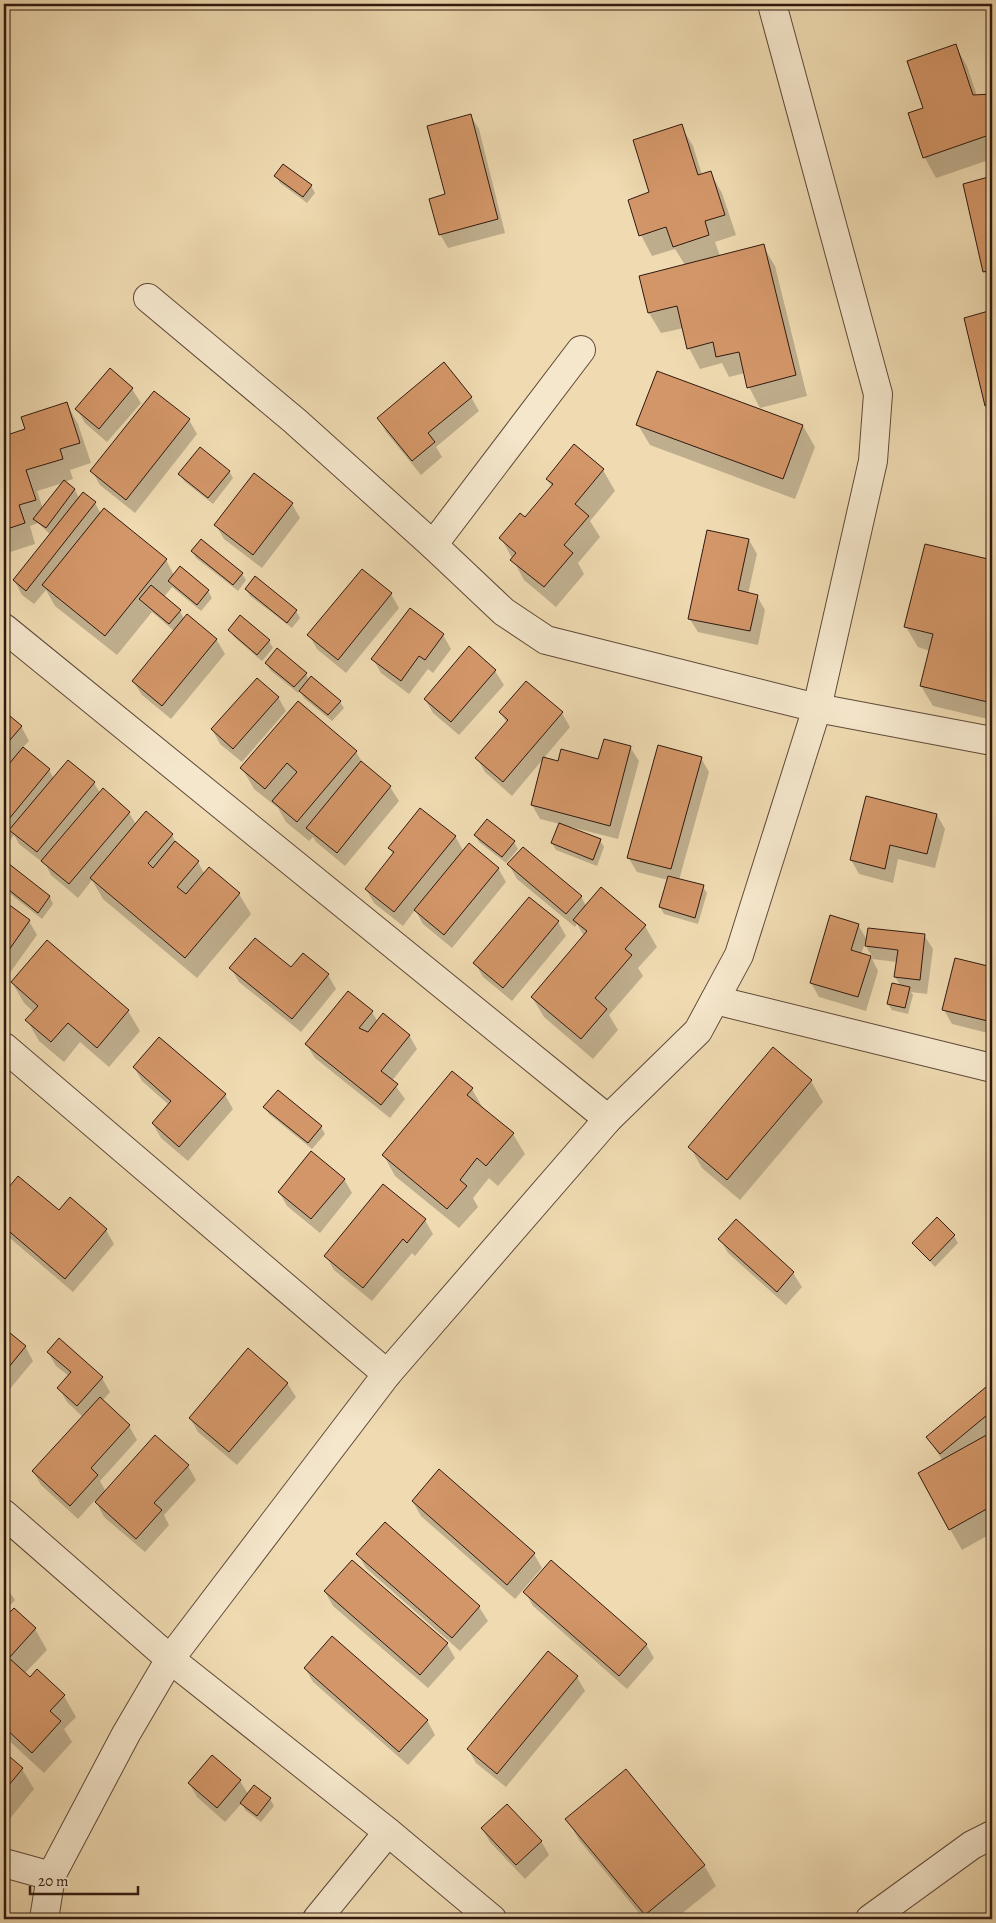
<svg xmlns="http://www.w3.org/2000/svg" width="996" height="1923" font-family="Alegreya,serif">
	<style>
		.shadow { fill: #0003; fill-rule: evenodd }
		.building { fill: #d39668; stroke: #2f1910 }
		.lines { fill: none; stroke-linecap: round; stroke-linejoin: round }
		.minor-casing { stroke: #5f4938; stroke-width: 30 }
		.minor { stroke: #f5e7cc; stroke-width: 28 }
	</style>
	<rect width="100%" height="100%" fill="#efdab1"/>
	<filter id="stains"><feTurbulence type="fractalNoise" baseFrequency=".004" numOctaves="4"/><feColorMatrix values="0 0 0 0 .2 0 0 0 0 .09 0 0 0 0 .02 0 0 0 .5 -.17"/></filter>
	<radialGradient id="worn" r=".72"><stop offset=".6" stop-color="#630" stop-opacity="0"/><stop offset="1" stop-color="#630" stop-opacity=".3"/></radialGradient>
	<!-- shadow -->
	<g class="shadow">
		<polygon points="955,45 967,66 977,96 992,95 992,159 936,178 925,158 910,114 925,108"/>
		<polygon points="470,115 479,129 505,233 448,248 440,234 446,195"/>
		<polygon points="681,126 693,146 702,175 710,172 722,193 736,235 715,242 720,256 763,246 775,266 807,396 760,408 749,387 745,373 729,377 722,363 700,369 689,348 684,328 661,333 649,313 640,277 685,265 675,249 652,256 641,235 651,193"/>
		<polygon points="276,176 311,186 315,193 307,203 280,183"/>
		<polygon points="992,177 992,285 984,271 964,185"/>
		<polygon points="992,312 992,417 986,406 965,319"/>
		<polygon points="110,370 132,389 141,403 107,442 85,423 77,409"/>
		<polygon points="657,373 803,426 815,447 795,499 650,445 638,425"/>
		<polygon points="471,397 479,411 436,447 442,457 421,475 386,432 378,418"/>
		<path d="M66,403L78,424L91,463L70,470L73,479L64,482L75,490L79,498L95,503L101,514L166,560L174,575L181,568L208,591L212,598L201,611L172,587L164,597L180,611L184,619L216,639L225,654L171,719L142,695L133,681L174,631L152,612L117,655L55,606L46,590L34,604L22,595L14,580L51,535L38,523L30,526L35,544L4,554V437L26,430ZM63,483L43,509L37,491Z"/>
		<polygon points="189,420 197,434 135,513 100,485 92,471"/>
		<polygon points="575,446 603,470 615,491 590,521 600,537 578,563 584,574 556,607 524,580 501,538 525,519 552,487 547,479"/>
		<polygon points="229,471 233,478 213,504 184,481 180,474"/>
		<polygon points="292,504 300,518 262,568 224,539 216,525"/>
		<polygon points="749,540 757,554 748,594 757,596 765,610 758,645 698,632 689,618"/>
		<polygon points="925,546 992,562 992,720 933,706 921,686 930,651 918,647 906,627"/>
		<polygon points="192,551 242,574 246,580 238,591 196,558"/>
		<polygon points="363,571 391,594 399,608 346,673 317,649 309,635"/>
		<polygon points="246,589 296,611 300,618 292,628 250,596"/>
		<polygon points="230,630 269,641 273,648 262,661 234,637"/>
		<polygon points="443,635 451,649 433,673 428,669 409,694 381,673 373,659"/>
		<polygon points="266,663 306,674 309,680 340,702 344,708 332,721 304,698 300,691 298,693 270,670"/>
		<polygon points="495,671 504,685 459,735 433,713 425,699"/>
		<polygon points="278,697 286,711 242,762 220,744 212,729"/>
		<polygon points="4,712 21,726 29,741 22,748 49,770 54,779 94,783 100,793 129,813 136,824 172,835 178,846 198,862 204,873 239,894 251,914 197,978 103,899 92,880 78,898 51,875 46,865 19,844 14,835 4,848"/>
		<polygon points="501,713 562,713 570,727 512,796 485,772 477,758 507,723"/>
		<polygon points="630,747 639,761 618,839 571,827 571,829 600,840 604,847 597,866 556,850 552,843 560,824 540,819 532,805 559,762 599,760"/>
		<polygon points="356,752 364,765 390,787 399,801 345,866 316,842 313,837 309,841 286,822 278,808 254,789 242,768"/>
		<polygon points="701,758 709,772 679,880 703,887 707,893 698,924 664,914 660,907 668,880 637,872 628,857"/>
		<polygon points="867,798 937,815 945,829 935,868 898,859 893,883 859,874 851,860"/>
		<polygon points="992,821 992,837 989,832"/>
		<polygon points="475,835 514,842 518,849 506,863 479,842"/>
		<polygon points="455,836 464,852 498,868 506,882 452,948 423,924 415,910 403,926 374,903 366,889 393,854 389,848"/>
		<polygon points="4,862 50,897 53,904 42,919 4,889"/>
		<polygon points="509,865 581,896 586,906 601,889 645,926 657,947 638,968 643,976 609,1015 618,1030 593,1059 544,1017 532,997 584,936 577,924 575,927 517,879"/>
		<polygon points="4,902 29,921 37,935 4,981"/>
		<polygon points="558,922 566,936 512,1001 483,977 475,963"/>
		<path d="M858,925L867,940L924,935L933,949L927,994L911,992L913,995L908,1014L892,1010L888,1004L901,986L895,977L897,962L872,959L878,971L866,1011L819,997L811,983ZM865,943L868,950L873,958L861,954Z"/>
		<polygon points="956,959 992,968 992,1034 952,1024 944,1010"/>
		<polygon points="231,968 291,969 328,975 336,989 301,1032 239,982"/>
		<polygon points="12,982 128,1011 140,1031 109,1067 80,1042 64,1062 39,1041 27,1020 34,1012 24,1003"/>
		<polygon points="372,1012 378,1022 409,1035 417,1049 392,1081 405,1099 390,1118 315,1058 306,1044"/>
		<polygon points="773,1049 811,1081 823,1102 740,1200 702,1168 690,1147"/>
		<polygon points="134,1067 225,1095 233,1109 188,1161 161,1138 153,1124 169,1105 142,1081"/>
		<polygon points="472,1089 484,1110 513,1134 525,1154 498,1186 489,1178 473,1198 478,1207 459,1228 395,1176 384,1156"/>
		<polygon points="265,1107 321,1127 325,1134 312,1149 269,1114"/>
		<polygon points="18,1178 59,1212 106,1230 114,1244 73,1292 4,1233 4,1194"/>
		<polygon points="344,1179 352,1193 320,1233 287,1206 279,1192"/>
		<polygon points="425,1220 433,1234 415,1256 412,1253 372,1301 334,1270 326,1256"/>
		<polygon points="954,1236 958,1243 935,1267 914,1244"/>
		<polygon points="720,1239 793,1273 802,1287 786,1305 728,1253"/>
		<polygon points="4,1329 25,1346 33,1361 4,1396"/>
		<polygon points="48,1352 102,1378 110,1392 102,1401 129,1426 137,1440 100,1481 106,1492 188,1466 196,1480 164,1515 169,1525 145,1552 104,1517 95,1500 78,1519 41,1485 33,1471 83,1417 67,1402 59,1388 69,1376 56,1366"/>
		<polygon points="287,1383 296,1397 237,1465 198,1432 190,1418"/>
		<polygon points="992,1384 992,1533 962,1550 950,1529 943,1461 927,1437"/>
		<polygon points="413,1502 534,1554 542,1568 515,1599 421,1516"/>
		<polygon points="385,1524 479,1607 488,1621 460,1651 366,1568 358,1554"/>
		<polygon points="4,1584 15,1600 4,1612"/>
		<polygon points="325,1592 447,1644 455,1658 428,1688 333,1606"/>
		<polygon points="525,1592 646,1644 654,1658 627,1689 533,1606"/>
		<polygon points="14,1609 35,1629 47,1650 24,1674 30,1679 37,1671 64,1696 76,1717 64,1729 72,1742 44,1773 4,1736 4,1620"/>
		<polygon points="305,1668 427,1720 435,1735 408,1765 313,1682"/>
		<polygon points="577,1677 585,1691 506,1787 476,1763 468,1749"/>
		<polygon points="4,1753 22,1769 34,1789 4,1826"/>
		<polygon points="212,1756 240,1781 248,1794 270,1799 274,1806 261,1822 245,1810 242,1803 225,1822 197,1797 189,1783"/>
		<polygon points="567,1819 704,1865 716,1886 675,1919 644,1919 579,1840"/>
		<polygon points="482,1828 541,1841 549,1855 525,1879 490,1842"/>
	</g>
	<!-- building -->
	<g class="building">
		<polygon points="956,44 973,95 992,94 992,134 923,158 908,113 923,108 907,61"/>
		<polygon points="471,114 498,219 439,235 429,199 445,194 427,126"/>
		<polygon points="682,124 698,175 711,171 725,215 705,221 709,235 673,247 666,227 639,236 628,200 649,192 633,140"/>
		<polygon points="283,164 312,185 303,197 274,176"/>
		<polygon points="992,176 992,270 983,272 963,184"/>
		<polygon points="764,244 796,375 747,388 739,352 716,357 713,342 687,349 677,306 648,313 639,276"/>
		<polygon points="992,310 992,404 985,406 964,318"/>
		<polygon points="444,362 472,397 428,433 435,442 412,461 377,418"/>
		<polygon points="110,368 133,388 99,429 75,409"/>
		<polygon points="657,371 803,425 783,479 636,425"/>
		<polygon points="154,391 190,419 126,500 90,471"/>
		<polygon points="67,402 80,443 60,449 63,459 26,470 36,500 19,505 25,523 4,530 4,436 25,429 21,417"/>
		<polygon points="574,444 604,469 575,504 589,516 564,545 573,553 544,587 510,560 516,553 499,538 520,513 525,517 553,484 546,479"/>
		<polygon points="200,447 230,471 208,498 178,474"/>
		<polygon points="254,473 293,503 253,555 214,525"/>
		<polygon points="64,480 75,489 46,528 33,519"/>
		<polygon points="83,492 96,502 26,591 13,580"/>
		<polygon points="104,508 167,559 105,636 42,585"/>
		<polygon points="707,530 749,539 738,590 758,595 750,631 688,619"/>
		<polygon points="201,539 243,573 233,585 191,551"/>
		<polygon points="925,544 992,560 992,703 920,686 933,634 904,627"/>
		<polygon points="180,566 209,590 197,605 168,581"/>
		<polygon points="362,569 392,593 338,660 307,635"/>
		<polygon points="255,576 297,610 287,623 245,589"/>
		<polygon points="151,585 181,610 169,624 139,599"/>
		<polygon points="410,608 444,634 425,660 419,656 401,681 371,659"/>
		<polygon points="187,614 217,639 162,706 132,681"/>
		<polygon points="240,615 270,640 257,655 228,630"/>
		<polygon points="469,646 496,670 451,722 424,699"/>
		<polygon points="277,648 307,673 294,687 265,663"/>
		<polygon points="311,676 341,701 328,715 299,691"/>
		<polygon points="257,678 279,697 233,749 211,729"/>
		<polygon points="526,681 563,712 503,782 475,758 508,720 499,712"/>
		<polygon points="298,701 357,751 297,822 272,801 297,772 287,763 265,789 240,768"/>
		<polygon points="4,711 22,726 4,747"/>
		<polygon points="604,739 631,746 610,826 531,805 543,757 558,761 561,749 598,759"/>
		<polygon points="658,745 702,757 671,869 627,858"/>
		<polygon points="23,747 50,769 4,825 4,770"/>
		<polygon points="68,760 95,782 37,852 9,830"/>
		<polygon points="361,761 391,786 337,853 306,828"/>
		<polygon points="103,788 130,812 69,884 41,861"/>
		<polygon points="866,796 937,814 927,854 890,845 885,869 850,860"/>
		<polygon points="420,808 456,836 394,912 365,889 394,852 388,848"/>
		<polygon points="146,811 173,834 148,863 153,868 175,841 199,861 177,887 186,894 209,867 240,893 185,958 90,878"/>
		<polygon points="487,819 515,841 502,857 474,835"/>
		<polygon points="559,823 601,839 593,860 551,843"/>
		<polygon points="469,843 499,868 444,935 414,910"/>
		<polygon points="523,847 582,896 566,914 507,864"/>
		<polygon points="4,860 50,896 38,913 4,886"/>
		<polygon points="668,876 704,885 695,918 659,907"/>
		<polygon points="601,887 646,925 625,949 632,955 595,998 607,1009 581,1039 531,997 587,931 573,920"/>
		<polygon points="529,897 559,921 503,988 473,963"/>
		<polygon points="4,901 30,920 4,957"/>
		<polygon points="830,915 859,924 851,950 871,956 858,997 810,983"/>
		<polygon points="868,928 925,934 920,980 894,977 898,950 865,946"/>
		<polygon points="255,938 291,967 303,953 329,974 292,1019 229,968"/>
		<polygon points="47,940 129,1010 97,1048 68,1023 51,1042 25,1020 38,1006 11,982"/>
		<polygon points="955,958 992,967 992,1022 942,1010"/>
		<polygon points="892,983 910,987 905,1008 887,1004"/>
		<polygon points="348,991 373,1011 359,1028 368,1032 383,1013 410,1035 381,1071 398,1084 381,1105 305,1044"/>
		<polygon points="159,1037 226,1094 179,1147 152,1123 171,1101 133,1067"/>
		<polygon points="773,1047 812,1080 727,1180 688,1147"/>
		<polygon points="452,1071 473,1088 467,1095 514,1133 486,1166 477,1158 460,1180 467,1186 447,1209 382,1155"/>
		<polygon points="278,1090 322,1126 308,1143 263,1107"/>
		<polygon points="311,1151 345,1179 311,1219 278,1192"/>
		<polygon points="18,1176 59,1210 70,1197 107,1229 65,1279 4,1227 4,1193"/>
		<polygon points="383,1184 426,1219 407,1243 403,1239 363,1288 324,1256"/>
		<polygon points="937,1217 955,1235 930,1261 912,1243"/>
		<polygon points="736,1219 794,1272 777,1292 718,1239"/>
		<polygon points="4,1328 26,1346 4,1373"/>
		<polygon points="59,1338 103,1377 77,1406 57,1388 71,1372 47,1352"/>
		<polygon points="248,1348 288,1383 229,1452 189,1418"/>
		<polygon points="992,1382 992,1411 940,1454 926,1437"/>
		<polygon points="100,1397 130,1425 91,1468 98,1475 70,1506 32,1471"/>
		<polygon points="992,1432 992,1506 949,1530 918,1473"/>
		<polygon points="155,1435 189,1465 154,1503 162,1510 136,1539 95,1502"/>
		<polygon points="439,1469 535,1553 507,1585 412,1501"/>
		<polygon points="385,1522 480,1606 452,1638 356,1554"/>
		<polygon points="352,1560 448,1643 420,1675 324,1591"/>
		<polygon points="551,1560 647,1644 619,1676 523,1592"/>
		<polygon points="14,1608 36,1628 9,1658 30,1677 37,1669 65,1695 50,1711 61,1721 32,1753 4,1727 4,1618"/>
		<polygon points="332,1636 428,1720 399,1752 304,1668"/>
		<polygon points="548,1651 578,1676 497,1774 467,1749"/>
		<polygon points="4,1752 23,1768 4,1791"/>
		<polygon points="212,1755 241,1780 217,1808 188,1783"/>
		<polygon points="626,1769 705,1865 645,1915 565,1819"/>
		<polygon points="254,1785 271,1798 257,1816 240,1803"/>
		<polygon points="507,1804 542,1841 516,1865 481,1828"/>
	</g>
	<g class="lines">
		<defs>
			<g id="minor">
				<polyline points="148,298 295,421 433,545 504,612 546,640 817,708 992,741"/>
				<polyline points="433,545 581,350"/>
				<polyline points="4,628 608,1119"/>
				<polyline points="715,1000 992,1068"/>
				<polyline points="4,1047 387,1374"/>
				<polyline points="4,1514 170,1659 388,1832 492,1919"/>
				<polyline points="4,1863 51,1876"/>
				<polyline points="44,1919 51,1876 126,1734 170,1659 387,1374 608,1119 698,1031 739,955 817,708 873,461 878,394 772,4"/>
				<polyline points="317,1919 388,1832"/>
				<polyline points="870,1919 972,1845 992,1835"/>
			</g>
		</defs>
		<!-- minor casing -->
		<use href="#minor" class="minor-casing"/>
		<!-- minor -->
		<use href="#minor" class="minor"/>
	</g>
	<!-- margin -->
	<rect width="996" height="1923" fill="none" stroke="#efdab1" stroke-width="20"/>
	<rect x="5" y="5" width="986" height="1913" fill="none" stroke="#2f1910" stroke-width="2.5"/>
	<rect x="10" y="10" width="976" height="1903" fill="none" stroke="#2f1910"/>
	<!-- scale -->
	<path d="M30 1886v8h108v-8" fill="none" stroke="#2f1910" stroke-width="2.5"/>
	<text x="38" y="1886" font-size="15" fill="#2f1910" stroke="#f5e7cc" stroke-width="4" paint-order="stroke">20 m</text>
	<rect width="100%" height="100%" filter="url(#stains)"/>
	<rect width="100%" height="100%" fill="url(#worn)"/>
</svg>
